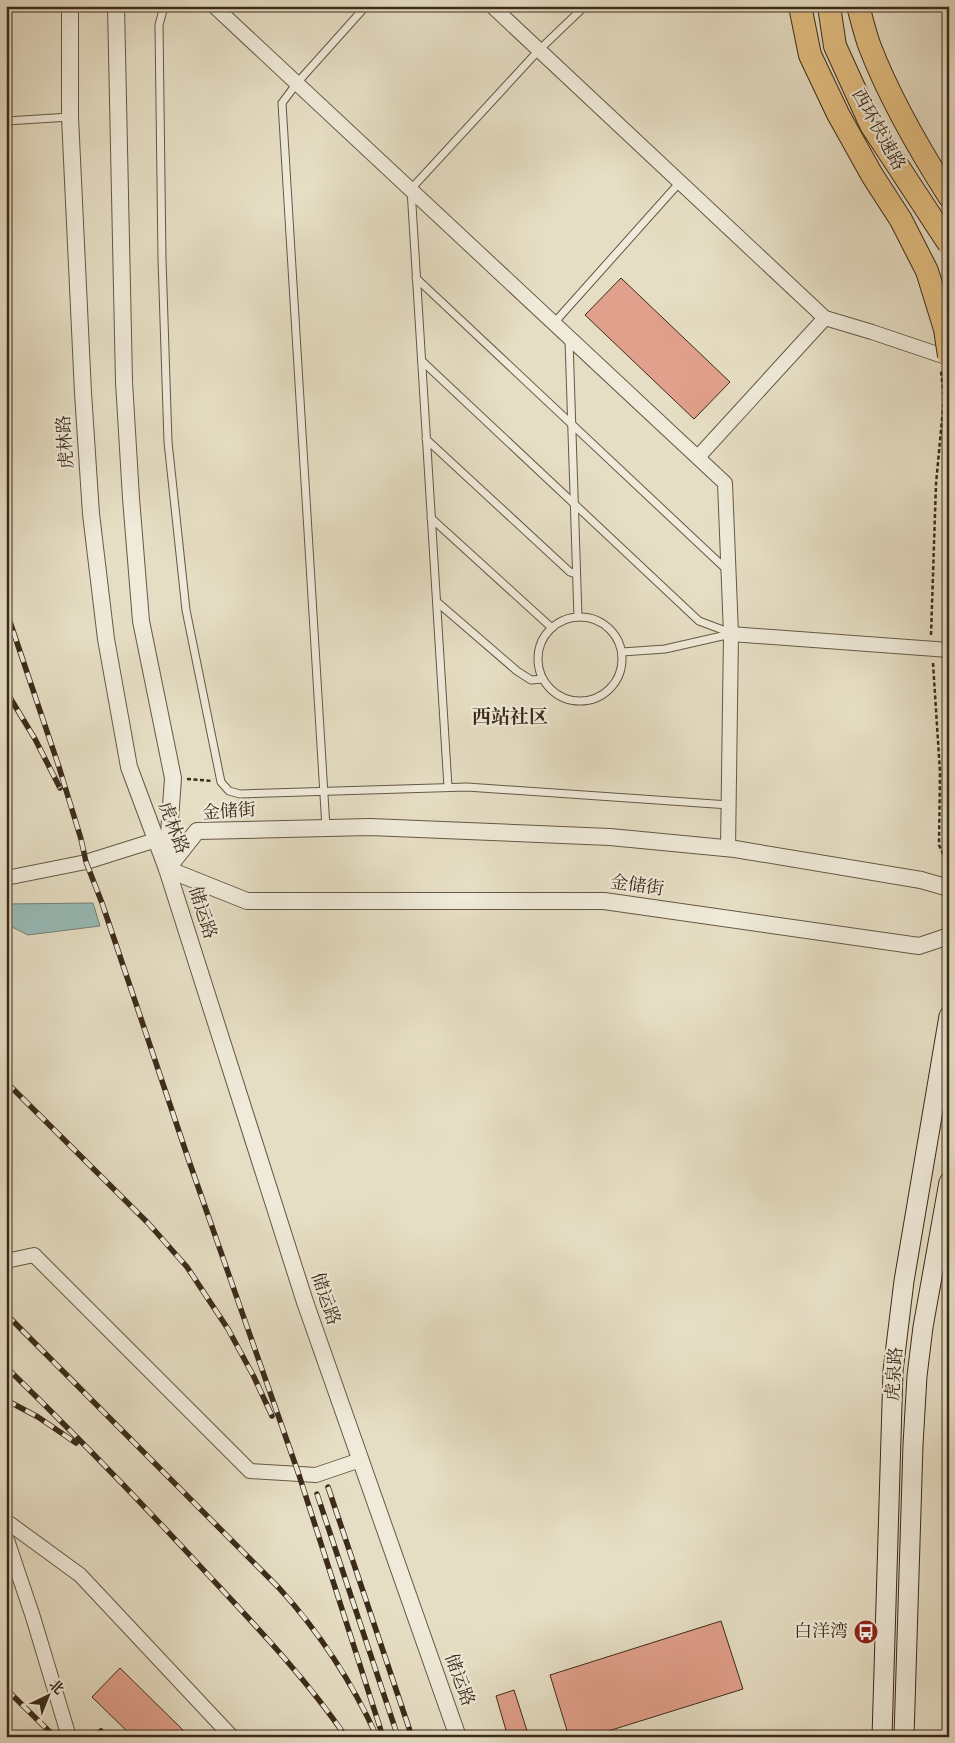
<svg xmlns="http://www.w3.org/2000/svg" width="955" height="1743" font-family="'Old Standard TT','Noto Serif SC',serif">
	<style>
		.water { fill: #97bbb8; stroke: #738179 }
		.building { fill: #e1a08b; stroke: #3c2b1a }
		.lines { fill: none; stroke-linecap: round; stroke-linejoin: round }
		.service-casing { stroke: #665844; stroke-width: 9 }
		.minor-casing { stroke: #665844; stroke-width: 16 }
		.tertiary-casing { stroke: #665844; stroke-width: 18 }
		.secondary-casing { stroke: #3c2b1a; stroke-width: 21 }
		.trunk-casing { stroke: #3c2b1a; stroke-width: 24 }
		.path { stroke: #3c2b1a; stroke-width: 2.5; stroke-dasharray: 4 2.5; stroke-linecap: butt }
		.service { stroke: #efead9; stroke-width: 7 }
		.minor { stroke: #efead9; stroke-width: 14 }
		.tertiary { stroke: #efead9; stroke-width: 16 }
		.secondary { stroke: #efead9; stroke-width: 19 }
		.trunk { stroke: #e3bf82; stroke-width: 22 }
		.rail-casing { stroke: #3c2b1a; stroke-width: 5.5 }
		.rail { stroke: #efead9; stroke-width: 4; stroke-dasharray: 11; stroke-linecap: butt }
		.trunk-bridge-casing { stroke: #3c2b1a; stroke-width: 24; stroke-linecap: butt }
		.trunk-bridge { stroke: #e3bf82; stroke-width: 22 }
		.labels { text-anchor: middle; dominant-baseline: central; stroke-width: 4.5; stroke-linejoin: round; paint-order: stroke }
		.street-label { font-size: 18px; fill: #3c2b1a; stroke: #efead9 }
		.poi-label { font-size: 18px; fill: #3c2b1a; stroke: #efead9; text-anchor: end }
		.neighbourhood-label { font-size: 19px; font-weight: bold; fill: #3c2b1a; stroke: #efead9 }
	</style>
	<rect width="100%" height="100%" fill="#e6dec4"/>
	<filter id="stains"><feTurbulence type="fractalNoise" baseFrequency=".004" numOctaves="4"/><feColorMatrix values="0 0 0 0 .2 0 0 0 0 .09 0 0 0 0 .02 0 0 0 .5 -.17"/></filter>
	<radialGradient id="worn" r=".72"><stop offset=".6" stop-color="#630" stop-opacity="0"/><stop offset="1" stop-color="#630" stop-opacity=".3"/></radialGradient>
	<!-- water -->
	<polygon class="water" points="93,903 100,926 28,935 8,925 6,926 6,904"/>
	<!-- building -->
	<g class="building">
		<polygon points="621,278 730,382 694,419 585,315"/>
		<polygon points="721,1621 743,1689 589,1737 569,1737 550,1675"/>
		<polygon points="120,1668 190,1737 133,1737 92,1697"/>
		<polygon points="514,1690 529,1737 508,1737 496,1696"/>
	</g>
	<g class="lines">
		<defs>
			<g id="service">
				<polyline points="164,6 159,25 162,259 168,442 186,610 221,782 229,791 240,794 467,787 729,805"/>
				<polyline points="6,121 70,117"/>
				<polyline points="416,278 728,571"/>
				<polyline points="554,323 680,182"/>
				<polyline points="569,340 578,617"/>
				<polyline points="422,361 699,621 731,633"/>
				<polyline points="426,439 570,572 576,574"/>
				<polyline points="431,518 552,628"/>
				<polyline points="437,602 517,671 531,680 543,679"/>
				<circle cx="580" cy="659" r="42"/>
				<polyline points="622,652 665,649 731,634"/>
				<polyline points="448,787 411,189 539,50 585,6"/>
				<polyline points="326,828 282,103 297,83 366,6"/>
			</g>
			<g id="minor">
				<polyline points="214,6 725,483 731,634 728,849"/>
				<polyline points="492,6 825,318 698,457"/>
				<polyline points="825,318 872,332 949,358"/>
				<polyline points="731,634 949,650"/>
				<polyline points="6,878 86,862 156,840"/>
				<polyline points="6,1261 34,1255 250,1471 316,1475 360,1460"/>
				<polyline points="6,1521 80,1575 232,1737"/>
				<polyline points="6,1537 33,1617 69,1737"/>
			</g>
			<g id="tertiary">
				<polyline points="70,6 70,117 83,393 91,514 106,639 129,767 167,869 305,1302 458,1737"/>
				<polyline points="116,6 124,382 131,498 141,621 173,778 167,862"/>
				<polyline points="949,888 921,880 735,849 610,837 370,827 197,831 167,869 247,901 604,901 919,946 949,936"/>
			</g>
			<g id="secondary">
				<polyline points="882,1737 893,1371 904,1281 949,1016"/>
				<polyline points="904,1737 913,1445 917,1376 923,1327 949,1182"/>
			</g>
			<path id="trunk" d="M858,6C862,20 865,34 870,47C890,99 919,149 949,196"/>
		</defs>
		<!-- service casing -->
		<use href="#service" class="service-casing"/>
		<!-- minor casing -->
		<use href="#minor" class="minor-casing"/>
		<!-- tertiary casing -->
		<use href="#tertiary" class="tertiary-casing"/>
		<!-- secondary casing -->
		<use href="#secondary" class="secondary-casing"/>
		<!-- trunk casing -->
		<use href="#trunk" class="trunk-casing"/>
		<!-- path -->
		<g class="path">
			<polyline points="931,635 936,484 944,398 941,371"/>
			<polyline points="933,663 940,772 939,845 949,867"/>
			<polyline points="187,779 212,781"/>
		</g>
		<!-- service -->
		<use href="#service" class="service"/>
		<!-- minor -->
		<use href="#minor" class="minor"/>
		<!-- tertiary -->
		<use href="#tertiary" class="tertiary"/>
		<!-- secondary -->
		<use href="#secondary" class="secondary"/>
		<!-- trunk -->
		<use href="#trunk" class="trunk"/>
		<defs>
			<g id="rail">
				<polyline points="6,610 59,767 81,839 86,862 102,903 189,1161 299,1475 383,1737"/>
				<polyline points="6,691 35,739 60,788"/>
				<polyline points="6,1082 148,1223 187,1267 228,1329 254,1377 272,1416"/>
				<path d="M6,1314L279,1588C320,1633 352,1682 377,1737"/>
				<path d="M6,1367C72,1431 136,1497 199,1565C250,1620 303,1674 346,1737"/>
				<polyline points="6,1400 38,1417 76,1443"/>
				<polyline points="328,1487 412,1737"/>
				<polyline points="317,1494 398,1737"/>
				<polyline points="6,1689 55,1737"/>
				<polyline points="101,1731 107,1737"/>
			</g>
		</defs>
		<!-- rail casing -->
		<use href="#rail" class="rail-casing"/>
		<!-- rail -->
		<use href="#rail" class="rail"/>
		<defs>
			<g id="trunk-bridge">
				<polyline points="800,6 810,55 838,114 872,175 901,220 927,271 945,329 949,356"/>
				<polyline points="829,6 835,46 871,125 949,244"/>
			</g>
		</defs>
		<!-- trunk-bridge casing -->
		<use href="#trunk-bridge" class="trunk-bridge-casing"/>
		<!-- trunk-bridge -->
		<use href="#trunk-bridge" class="trunk-bridge"/>
	</g>
	<!-- icons -->
	<defs>
		<symbol id="bus-disc" viewBox="-11 -11 22 22"><circle r="9.5" fill="#8f2418" stroke="#efead9"/><path d="M-5-6H5V4H4V6H2V4H-2V6H-4V4H-5ZM-3.5-4V0h7V-4ZM-3.5 1.2v1.5H-2V1.2ZM2 1.2v1.5H3.5V1.2Z" fill="#fff"/></symbol>
	</defs>
	<g fill-rule="evenodd">
		<use href="#bus-disc" x="852" y="1618" width="28" height="28"/>
	</g>
	<g class="labels">
		<!-- street labels -->
		<g class="street-label">
			<text transform="translate(878 130) rotate(61)">西环快速路</text>
			<text transform="translate(66 442) rotate(-94)">虎林路</text>
			<text transform="translate(229 812) rotate(-4)">金储街</text>
			<text transform="translate(173 828) rotate(69)">虎林路</text>
			<text transform="translate(637 886) rotate(8)">金储街</text>
			<text transform="translate(202 913) rotate(72)">储运路</text>
			<text transform="translate(325 1299) rotate(71)">储运路</text>
			<text transform="translate(895 1374) rotate(-86)">虎泉路</text>
			<text transform="translate(459 1680) rotate(70)">储运路</text>
		</g>
		<!-- poi labels -->
		<g class="poi-label">
			<text x="848" y="1632">白洋湾</text>
		</g>
		<!-- neighbourhood labels -->
		<g class="neighbourhood-label">
			<text x="510" y="718">西站社区</text>
		</g>
	</g>
	<!-- margin -->
	<rect width="955" height="1743" fill="none" stroke="#e6dec4" stroke-width="25"/>
	<rect x="8" y="8" width="940" height="1728" fill="none" stroke="#3c2b1a" stroke-width="2.5"/>
	<rect x="12" y="12" width="930" height="1718" fill="none" stroke="#3c2b1a"/>
	<!-- north arrow -->
	<g transform="translate(48 1696) rotate(43)" stroke="#efead9" stroke-width="4" paint-order="stroke">
	<path d="M0-4L9 19L0 12L-9 19Z" fill="#3c2b1a"/>
	<text y="-8" font-size="14" font-weight="bold" text-anchor="middle" fill="#3c2b1a">北</text>
	</g>
	<rect width="100%" height="100%" filter="url(#stains)"/>
	<rect width="100%" height="100%" fill="url(#worn)"/>
</svg>
